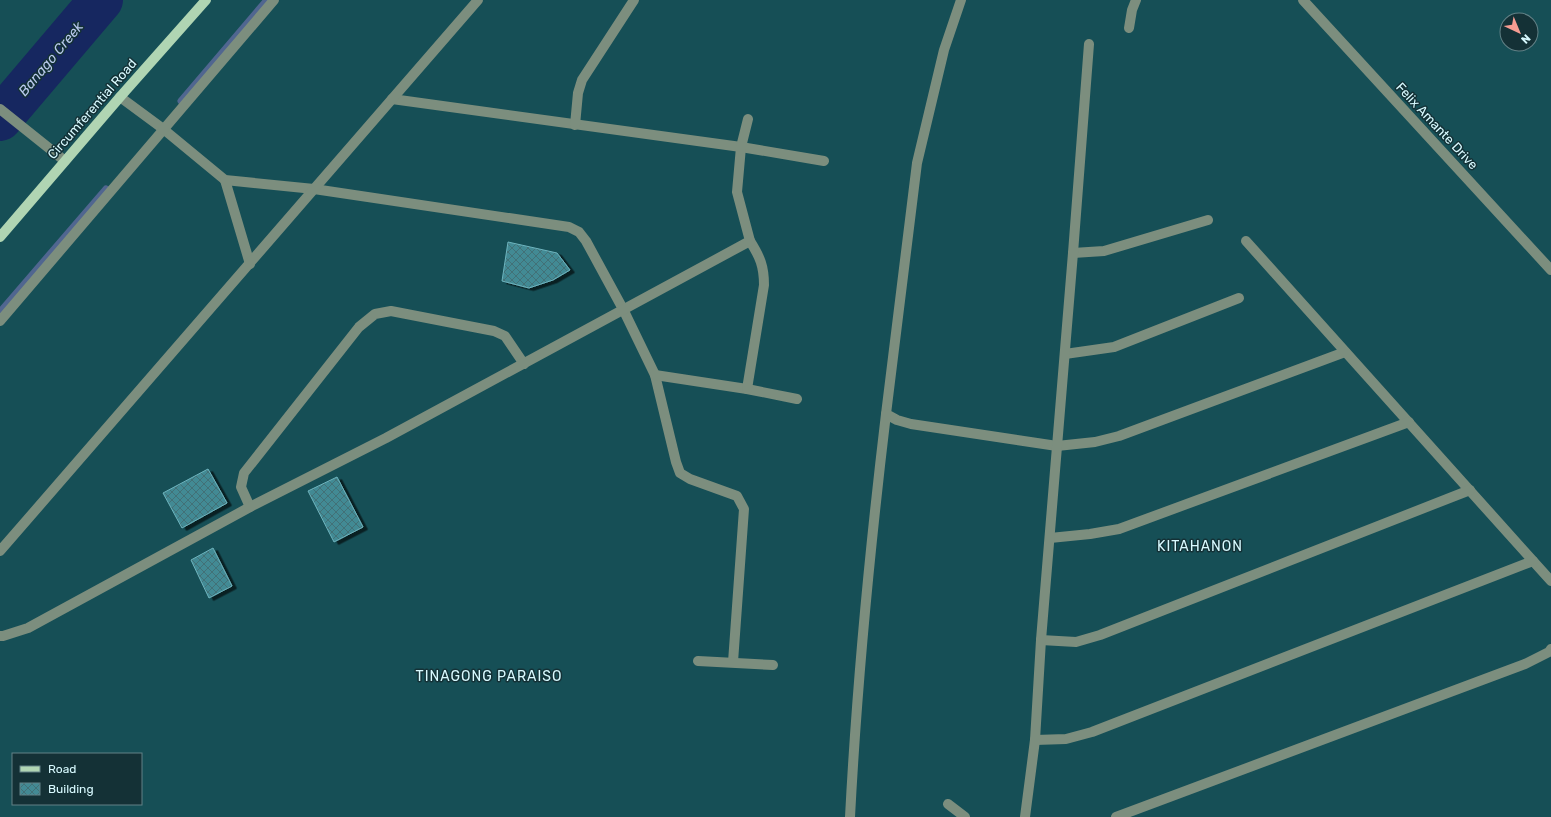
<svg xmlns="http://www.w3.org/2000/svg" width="1551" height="817" font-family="Rubik,sans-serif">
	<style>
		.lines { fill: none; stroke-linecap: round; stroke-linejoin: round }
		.stream { stroke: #506690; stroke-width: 7 }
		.river { stroke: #162760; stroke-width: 44 }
		.building { fill: url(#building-cross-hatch); stroke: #6eb4be; filter: url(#shadow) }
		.minor { stroke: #7c8e7e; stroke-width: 10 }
		.major { stroke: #b0d5b3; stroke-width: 10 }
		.labels { text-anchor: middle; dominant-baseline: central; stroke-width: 3; stroke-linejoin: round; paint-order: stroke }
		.street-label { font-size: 13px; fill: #d8faff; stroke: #143136 }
		.water-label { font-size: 14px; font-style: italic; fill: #bacaee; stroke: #143136 }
		.neighbourhood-label { font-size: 14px; letter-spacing: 1px; fill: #d8faff; stroke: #143136 }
	</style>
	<defs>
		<pattern id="building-cross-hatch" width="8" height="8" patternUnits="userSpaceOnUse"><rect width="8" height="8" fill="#438a94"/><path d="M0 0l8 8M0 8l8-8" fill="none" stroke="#427177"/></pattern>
		<filter id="shadow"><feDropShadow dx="4.5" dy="2.5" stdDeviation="0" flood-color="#0009"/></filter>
	</defs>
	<rect width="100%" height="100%" fill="#164f56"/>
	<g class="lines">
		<!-- stream -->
		<g class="stream">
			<polyline points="181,101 267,0"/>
			<polyline points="0,312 106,189"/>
		</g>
		<!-- river -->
		<polyline class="river" points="0,119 101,0"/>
	</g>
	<!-- building -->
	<g class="building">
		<polygon points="508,242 557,253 570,270 553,280 529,288 502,281"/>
		<polygon points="208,469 227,503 182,528 163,493"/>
		<polygon points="337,477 363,527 334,542 308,491"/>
		<polygon points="213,548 232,586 209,598 191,560"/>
	</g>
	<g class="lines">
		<!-- minor -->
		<g class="minor">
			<polyline points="961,0 944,50 917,163 886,414 897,420 911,424 1057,446 1095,442 1119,436 1345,352"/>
			<polyline points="1303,0 1551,270"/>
			<polyline points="1129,28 1132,10 1136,0"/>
			<polyline points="120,97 162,128 225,180 314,189 569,227 579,232 586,241 623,309 655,375 676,462 680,473 690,479 737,496 744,509 733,662"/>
			<polyline points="392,99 741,147 824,161"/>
			<polyline points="0,109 65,161"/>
			<polyline points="575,125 578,93 582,80 634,0"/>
			<polyline points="225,180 250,264"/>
			<polyline points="1246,241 1551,581"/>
			<polyline points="1073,253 1104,251 1208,220"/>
			<polyline points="0,321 274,0"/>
			<polyline points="1065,354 1114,347 1239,298"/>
			<polyline points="655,375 747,389 797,399"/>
			<path d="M747,389L764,285C764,266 760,257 750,241"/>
			<polyline points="250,507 241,487 244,473 359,327 375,314 391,311 494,331 505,336 524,364"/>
			<polyline points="1050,538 1090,534 1119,529 1409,422"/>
			<polyline points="0,551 478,0"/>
			<polyline points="0,636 3,636 28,628 250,507 386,438 750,241 737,192 741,147 748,119"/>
			<polyline points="1041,640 1076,642 1100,635 1470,490"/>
			<polyline points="698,661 773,665"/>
			<polyline points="1035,740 1066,739 1092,732 1533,561"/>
			<polyline points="948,804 965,817"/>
			<path d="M850,817C857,682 870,548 886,414"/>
			<polyline points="1025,817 1035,740 1041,640 1073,253 1089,44"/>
			<polyline points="1116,817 1525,664 1549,652 1551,649"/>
		</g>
		<!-- major -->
		<polyline class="major" points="0,237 120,97 206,0"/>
	</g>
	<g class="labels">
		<!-- street labels -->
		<g class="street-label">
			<text transform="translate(92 109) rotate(-49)">Circumferential Road</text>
			<text transform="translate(1437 126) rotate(47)">Felix Amante Drive</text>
		</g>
		<!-- water labels -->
		<g class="water-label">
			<text transform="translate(51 59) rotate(-50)">Banago Creek</text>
		</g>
		<!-- neighbourhood labels -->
		<g class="neighbourhood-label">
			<text x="1200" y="546">KITAHANON</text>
			<text x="489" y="676">TINAGONG PARAISO</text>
		</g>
	</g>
	<!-- legend -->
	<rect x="12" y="753" width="130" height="52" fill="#143136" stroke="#628186"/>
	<rect x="20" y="766" width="20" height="6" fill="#b0d5b3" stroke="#628186"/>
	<text x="48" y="773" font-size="12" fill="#d8faff">Road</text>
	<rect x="20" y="783" width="20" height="12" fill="url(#building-cross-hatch)" stroke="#628186"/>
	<text x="48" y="793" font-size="12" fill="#d8faff">Building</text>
	<!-- north arrow -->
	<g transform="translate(1519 32) rotate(136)"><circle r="19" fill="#143136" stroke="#628186"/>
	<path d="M0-3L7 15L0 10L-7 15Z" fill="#f59c92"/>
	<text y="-6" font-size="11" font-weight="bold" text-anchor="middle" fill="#d8faff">N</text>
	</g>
</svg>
